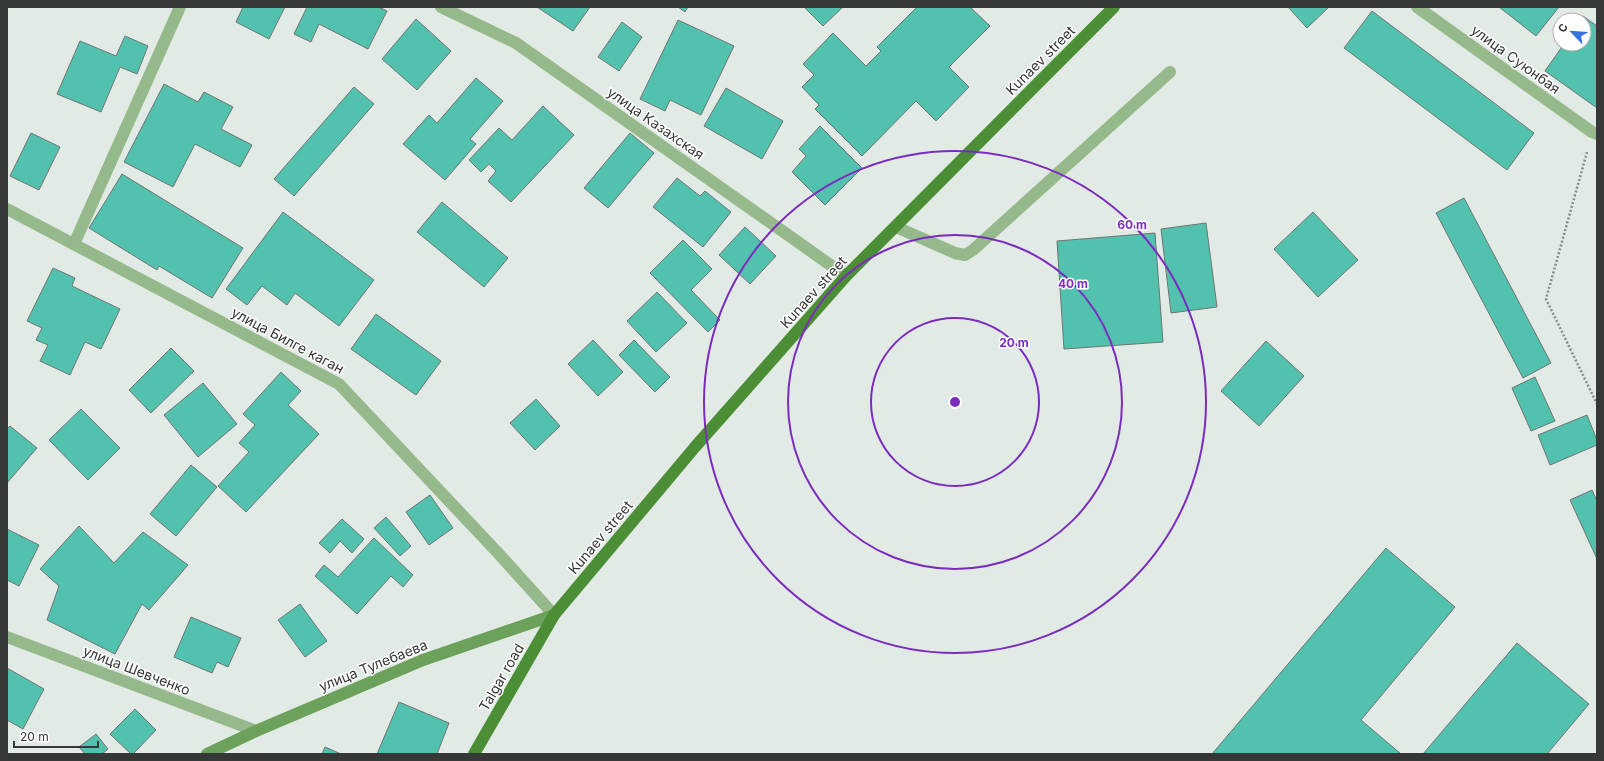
<svg xmlns="http://www.w3.org/2000/svg" width="1604" height="761" font-family="Inter,sans-serif">
	<style>
		.building { fill: #52c2ae; stroke: #6d7673 }
		.lines { fill: none; stroke-linecap: round; stroke-linejoin: round }
		.path { stroke: #868c88; stroke-width: 2.5; stroke-dasharray: 2 2; stroke-linecap: butt }
		.lane { stroke: #96b98b; stroke-width: 12 }
		.street { stroke: #96b98b; stroke-width: 12 }
		.secondary { stroke: #6ca15b; stroke-width: 12 }
		.primary { stroke: #4c8e35; stroke-width: 12 }
		.ring { fill: none; stroke: #7b2cbf; stroke-width: 2 }
		.labels { text-anchor: middle; dominant-baseline: central; stroke-width: 3; stroke-linejoin: round; paint-order: stroke }
		.street-label { font-size: 14px; fill: #353836; stroke: #fff }
		.centre { fill: #7b2cbf; stroke: #fff; stroke-width: 2 }
		.ring-label { font-size: 12px; text-anchor: middle; font-weight: bold; fill: #7b2cbf; stroke: #fff; stroke-width: 3; stroke-linejoin: round; paint-order: stroke }
	</style>
	<rect width="100%" height="100%" fill="#e2eae5"/>
	<!-- building -->
	<g class="building">
		<polygon points="243,7 285,7 269,39 236,22"/>
		<polygon points="307,7 379,7 387,11 368,49 319,24 311,42 294,34"/>
		<polygon points="537,7 590,7 573,31"/>
		<polygon points="678,7 688,7 685,12"/>
		<polygon points="804,7 843,7 823,26"/>
		<polygon points="917,7 970,7 990,26 949,67 969,87 936,121 916,101 862,156 815,109 819,105 802,87 814,75 803,64 833,33 866,66 881,51 877,47"/>
		<polygon points="1288,7 1329,7 1307,28"/>
		<polygon points="1499,7 1559,7 1536,36"/>
		<polygon points="1372,11 1534,133 1507,170 1344,48"/>
		<polygon points="1583,16 1597,26 1597,108 1545,71 1564,44 1584,44 1584,20 1580,20"/>
		<polygon points="416,19 451,51 417,90 382,59"/>
		<polygon points="678,20 734,46 701,115 670,100 665,111 640,99"/>
		<polygon points="622,22 642,37 619,71 598,57"/>
		<polygon points="125,36 148,46 137,74 120,67 101,112 57,94 80,41 116,56"/>
		<polygon points="476,78 503,101 470,139 476,144 445,180 403,144 429,115 437,123"/>
		<polygon points="164,84 198,102 204,92 233,107 221,129 252,145 240,167 195,144 173,187 124,162"/>
		<polygon points="354,87 374,104 294,196 274,179"/>
		<polygon points="726,88 783,121 762,159 704,126"/>
		<polygon points="543,106 574,135 511,202 488,181 496,171 489,164 481,172 469,160 499,128 512,140"/>
		<polygon points="820,126 862,168 825,205 792,172 806,156 799,149"/>
		<polygon points="31,133 60,147 39,190 10,176"/>
		<polygon points="630,133 654,153 608,208 584,188"/>
		<polygon points="122,174 243,248 212,298 159,266 157,270 89,228"/>
		<polygon points="677,178 700,196 705,191 731,212 703,247 653,207"/>
		<polygon points="1464,198 1551,363 1523,378 1436,213"/>
		<polygon points="442,202 508,258 484,287 417,232"/>
		<polygon points="283,212 374,280 339,326 295,293 287,305 262,286 247,305 226,289"/>
		<polygon points="1313,212 1358,260 1318,297 1274,249"/>
		<polygon points="1206,223 1217,307 1171,313 1161,229"/>
		<polygon points="745,227 776,256 750,284 719,255"/>
		<polygon points="1155,233 1163,342 1064,349 1057,241"/>
		<polygon points="683,240 712,269 691,290 720,320 708,332 650,273"/>
		<polygon points="53,268 75,278 72,286 120,309 101,349 85,342 70,375 40,361 48,345 36,340 42,328 27,321"/>
		<polygon points="657,292 687,323 656,352 627,321"/>
		<polygon points="376,314 441,361 416,395 351,349"/>
		<polygon points="593,340 623,372 598,396 568,364"/>
		<polygon points="634,340 670,377 655,392 619,355"/>
		<polygon points="1266,341 1304,376 1259,426 1221,391"/>
		<polygon points="171,348 194,371 151,413 129,390"/>
		<polygon points="281,372 301,391 288,405 319,434 246,512 218,486 249,452 239,443 255,425 243,414"/>
		<polygon points="1535,377 1555,421 1531,431 1512,388"/>
		<polygon points="203,383 237,424 198,457 164,415"/>
		<polygon points="536,399 560,426 535,450 510,423"/>
		<polygon points="81,409 120,448 88,480 49,440"/>
		<polygon points="1587,415 1597,440 1597,445 1550,465 1538,435"/>
		<polygon points="10,426 37,448 7,483 7,429"/>
		<polygon points="191,465 217,487 176,536 150,514"/>
		<polygon points="1592,490 1597,501 1597,559 1570,500"/>
		<polygon points="430,495 453,528 429,545 406,512"/>
		<polygon points="386,517 411,546 400,556 374,528"/>
		<polygon points="342,519 364,539 352,553 340,541 330,553 319,543"/>
		<polygon points="79,526 114,563 143,532 188,565 149,610 142,604 115,654 47,620 59,586 40,569"/>
		<polygon points="7,529 39,545 19,586 7,580"/>
		<polygon points="374,538 413,575 403,587 391,576 357,614 315,576 324,565 338,577"/>
		<polygon points="1386,548 1455,607 1361,720 1401,754 1212,754"/>
		<polygon points="300,604 327,641 305,657 278,620"/>
		<polygon points="191,617 241,638 228,667 217,662 212,673 174,657"/>
		<polygon points="1517,643 1589,704 1547,754 1423,754"/>
		<polygon points="7,668 44,689 23,729 7,720"/>
		<polygon points="399,702 449,723 437,754 377,754"/>
		<polygon points="135,709 156,730 133,754 131,754 110,734"/>
		<polygon points="96,734 108,749 102,754 85,754 79,747"/>
		<polygon points="325,747 341,754 322,754"/>
	</g>
	<g class="lines">
		<!-- path -->
		<polyline class="path" points="1587,152 1546,299 1597,404"/>
		<!-- lane -->
		<polyline class="lane" points="896,227 955,253 965,255 973,250 1170,72"/>
		<!-- street -->
		<g class="street">
			<polyline points="441,7 516,43 846,276"/>
			<polyline points="1417,7 1592,132 1597,134"/>
			<polyline points="7,209 339,384 498,553 554,615"/>
			<polyline points="74,244 180,7"/>
			<polyline points="7,637 256,731"/>
		</g>
		<!-- secondary -->
		<polyline class="secondary" points="207,754 256,731 423,660 554,615"/>
		<!-- primary -->
		<polyline class="primary" points="474,754 554,615 695,447 846,276 1114,7"/>
	</g>
	<!-- distance rings -->
	<g class="ring">
		<circle cx="955" cy="402" r="84"/>
		<circle cx="955" cy="402" r="167"/>
		<circle cx="955" cy="402" r="251"/>
	</g>
	<g class="labels">
		<!-- street labels -->
		<g class="street-label">
			<text transform="translate(1516 59) rotate(36)">улица Суюнбая</text>
			<text transform="translate(1040 60) rotate(-45)">Kunaev street</text>
			<text transform="translate(656 123) rotate(35)">улица Казахская</text>
			<text transform="translate(813 292) rotate(-48)">Kunaev street</text>
			<text transform="translate(288 340) rotate(28)">улица Билге каган</text>
			<text transform="translate(600 537) rotate(-50)">Kunaev street</text>
			<text transform="translate(373 665) rotate(-22)">улица Тулебаева</text>
			<text transform="translate(137 670) rotate(21)">улица Шевченко</text>
			<text transform="translate(501 677) rotate(-60)">Talgar road</text>
		</g>
	</g>
	<circle cx="955" cy="402" r="6" class="centre"/>
	<g class="ring-label">
		<text x="1132" y="229">60 m</text>
		<text x="1073" y="288">40 m</text>
		<text x="1014" y="347">20 m</text>
	</g>
	<!-- border -->
	<rect width="1604" height="761" fill="none" stroke="#353836" stroke-width="16"/>
	<!-- north arrow -->
	<g transform="translate(1572 32) rotate(295)"><circle r="19" fill="#ffffff" stroke="#aeafaf"/>
	<path d="M0-3L7 15L0 10L-7 15Z" fill="#3571df"/>
	<text y="-6" font-size="11" font-weight="bold" text-anchor="middle" fill="#353836">С</text>
	</g>
	<!-- scale -->
	<path d="M14 741v6h84v-6" fill="none" stroke="#353836" stroke-width="2"/>
	<text x="20" y="741" font-size="12" fill="#353836" stroke="#ffffff" stroke-width="3" paint-order="stroke">20 m</text>
</svg>
